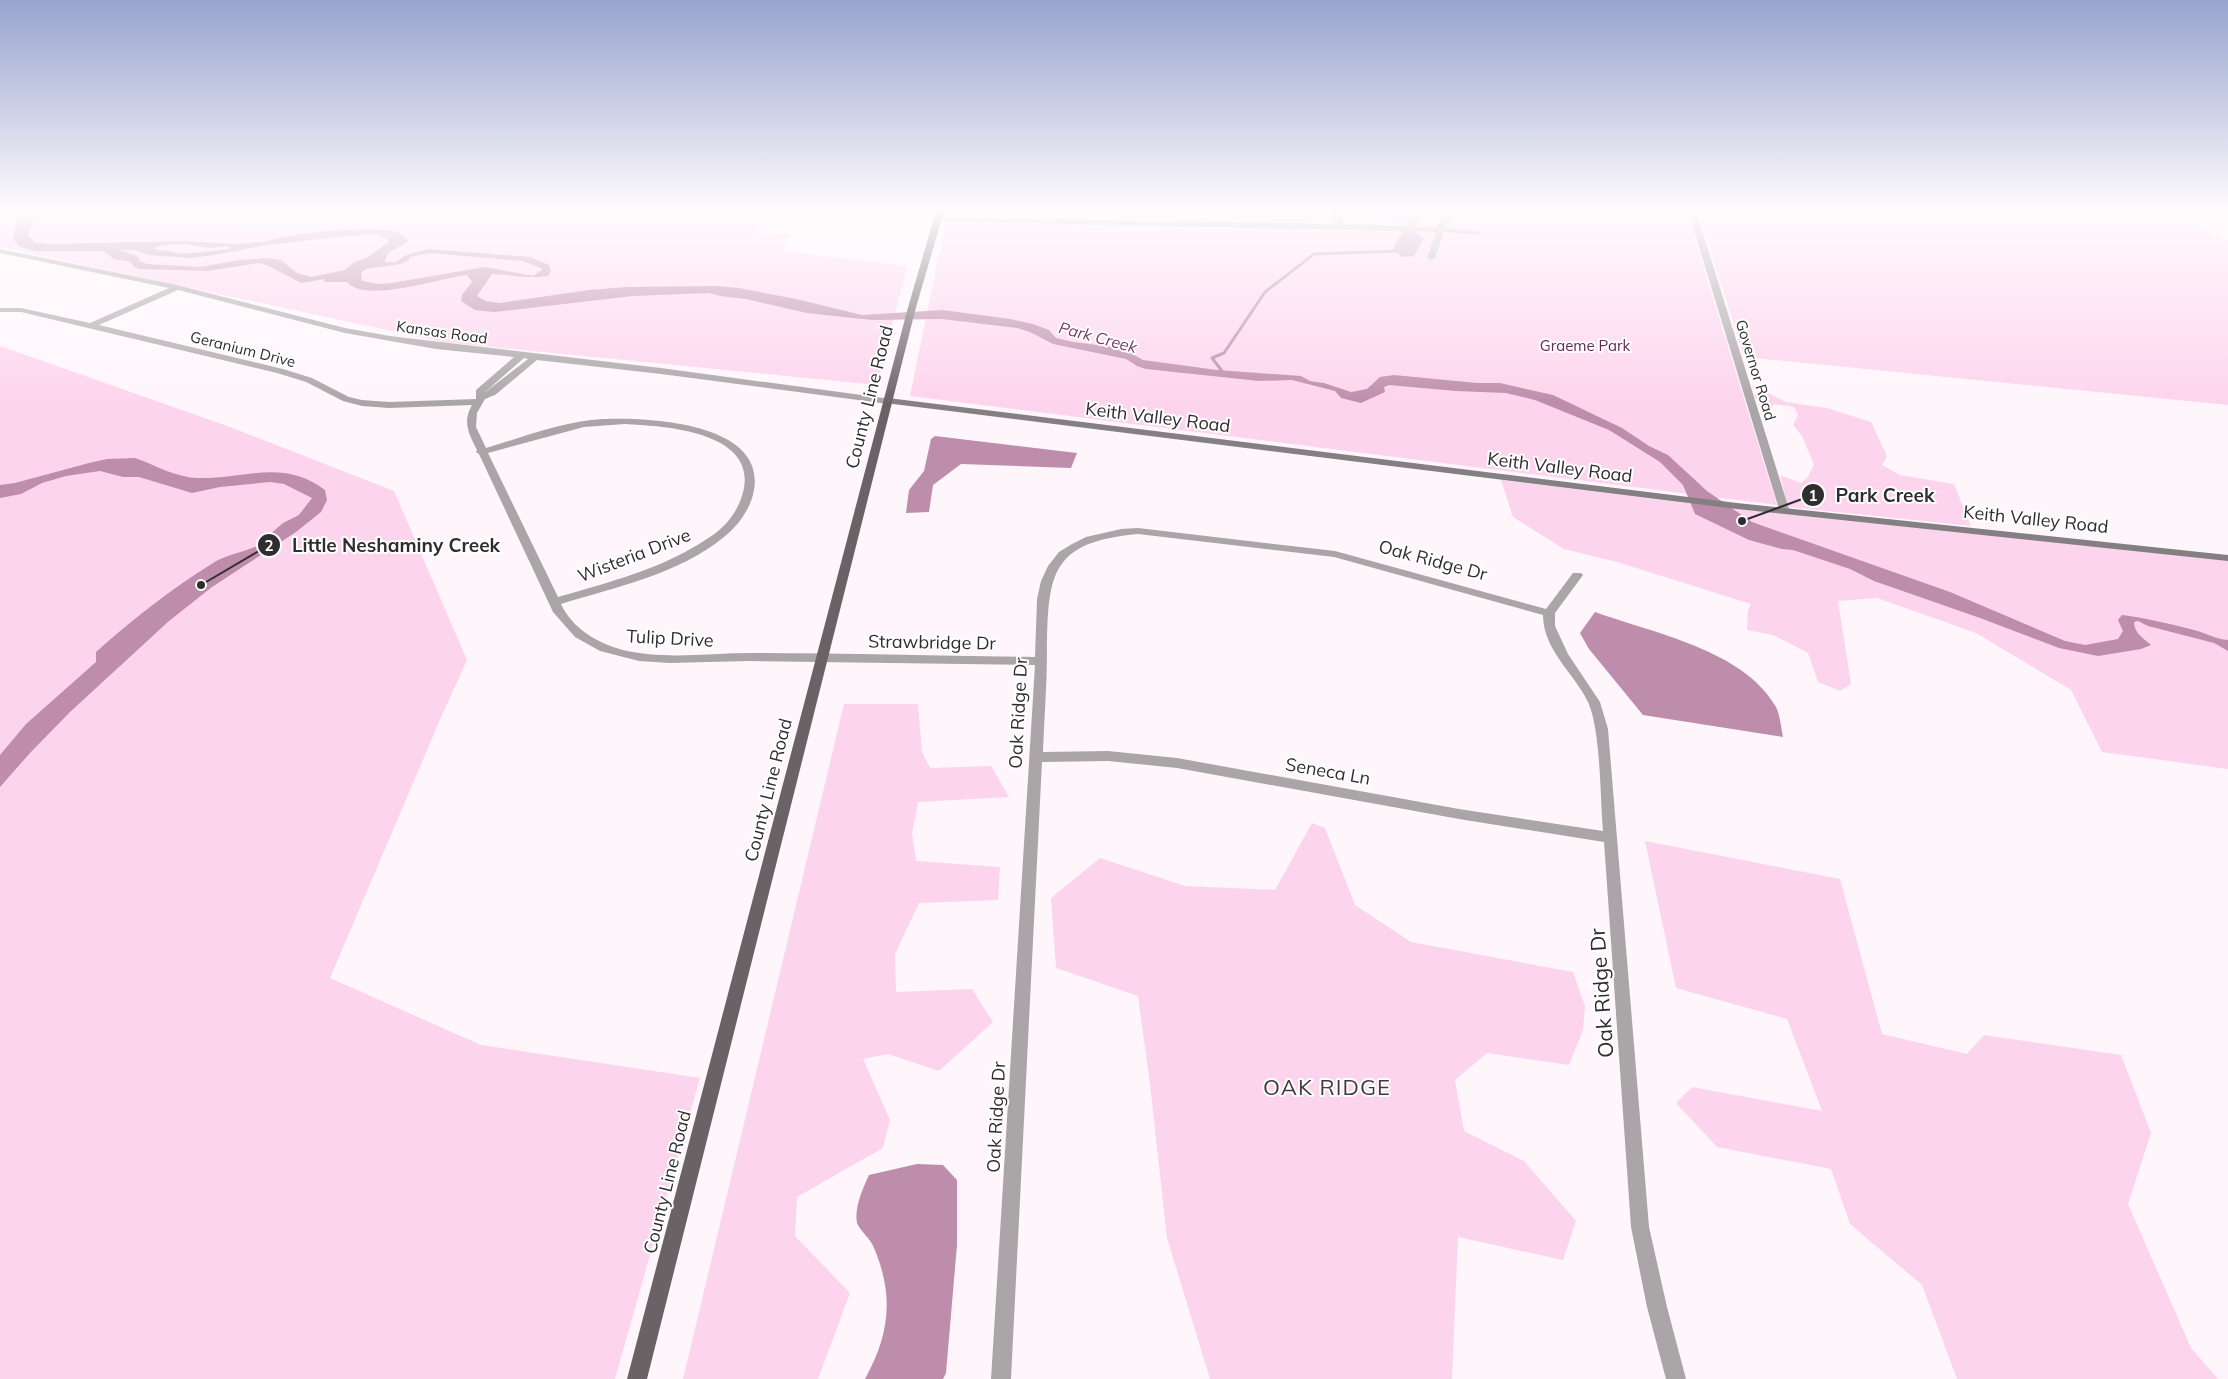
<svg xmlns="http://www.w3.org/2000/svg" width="2228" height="1379" font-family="Mulish,sans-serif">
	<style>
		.green { fill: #fdd4ed }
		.water { fill: #bd8dab; fill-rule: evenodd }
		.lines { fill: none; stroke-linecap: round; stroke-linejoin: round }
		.stream { stroke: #bd8dab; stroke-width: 3 }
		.street { fill: #aaa6a8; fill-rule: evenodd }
		.secondary { fill: #847f82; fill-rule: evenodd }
		.primary { fill: #696366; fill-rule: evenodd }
		.labels { text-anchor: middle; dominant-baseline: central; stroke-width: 4; stroke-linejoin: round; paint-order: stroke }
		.far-street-label { font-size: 15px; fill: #302d2f; stroke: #fff }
		.far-park-label { font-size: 15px; fill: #652952; stroke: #fff }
		.far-water-label { font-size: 16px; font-style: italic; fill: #753862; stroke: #fff }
		.street-label { font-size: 18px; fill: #302d2f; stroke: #fff }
		.near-street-label { font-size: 21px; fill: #302d2f; stroke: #fff }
		.near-neighbourhood-label { font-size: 22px; letter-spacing: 1px; fill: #403a3e; stroke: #fff }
		.leader { fill: none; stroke: #302d2f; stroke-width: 2 }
		.callout-dot { fill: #302d2f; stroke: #fff; stroke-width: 2 }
		.mark-label { font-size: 15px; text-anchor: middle; font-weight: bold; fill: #fff }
		.callout-label { font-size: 19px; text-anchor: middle; font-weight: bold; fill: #302d2f; stroke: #fff; stroke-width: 4; stroke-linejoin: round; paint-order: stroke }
	</style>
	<rect width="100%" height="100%" fill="#fff6fb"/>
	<!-- green -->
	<g class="green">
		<path d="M0,211H160L242,214L243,225C282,227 322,229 358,211H731V213H766L757,234L790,235L782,251L907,266L877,385L443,342L0,247Z"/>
		<polygon points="948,211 1686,211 1777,505 910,396"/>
		<polygon points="1698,211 2174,211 2228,241 2228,405 1744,357"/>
		<polygon points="0,346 230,427 394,491 467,660 442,715 330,978 481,1045 700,1078 615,1379 0,1379"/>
		<polygon points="1762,390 1786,402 1827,408 1871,422 1887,456 1882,465 1900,475 1954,484 1971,526 1788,507 1780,475 1801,483 1807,478 1814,465 1802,436 1793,425 1798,415 1794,407 1774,404 1771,409 1761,407 1754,395"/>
		<polygon points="1501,480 2228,558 2228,769 2102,752 2071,690 1976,633 1877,598 1838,601 1851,684 1840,691 1818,682 1808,653 1773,635 1747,630 1748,610 1751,604 1617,562 1564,549 1513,517"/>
		<polygon points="844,704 918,704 922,752 930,768 991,766 1009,797 918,802 912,833 916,861 1000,867 998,900 919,903 895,954 896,992 972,989 993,1022 939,1071 888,1054 863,1059 890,1120 883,1148 797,1197 795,1236 850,1293 818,1379 683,1379"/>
		<polygon points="1312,823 1325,828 1355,905 1411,942 1573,972 1585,1006 1583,1030 1569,1065 1487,1053 1455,1080 1464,1131 1524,1161 1576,1221 1563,1260 1458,1237 1452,1379 1210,1379 1167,1238 1150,1084 1138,996 1056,968 1051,898 1100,858 1185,886 1275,890"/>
		<polygon points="1645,841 1840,879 1882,1034 1967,1054 1984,1035 2121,1055 2151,1133 2128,1204 2191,1348 2218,1379 1957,1379 1922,1285 1850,1224 1831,1169 1717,1147 1676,1103 1692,1087 1822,1111 1787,1019 1676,988"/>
	</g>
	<!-- water -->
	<g class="water">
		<path d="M22,211H37C32,219 32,227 28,236L35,242L48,244L184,241L234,244L263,242L297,234L339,230L372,229L396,231L409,241L388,253L385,262H396L406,255L428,249L530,257L549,265L551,271L548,276C527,279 512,275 492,274L477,296L486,301L499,303L589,290L626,287L716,286L739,288L796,299L862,315L943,310L1010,319L1033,324L1049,330L1056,338L1073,342L1122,348L1143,360L1217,370L1301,376L1310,381L1324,383L1351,392L1367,389L1380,377L1394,375L1477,383H1500L1553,395L1622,428L1649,446L1668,455L1707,491L1752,522L1950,592L2065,641L2085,645L2118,639L2123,631L2118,620L2122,615C2146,618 2171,624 2194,630C2206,633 2215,639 2228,640V651L2214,643L2148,626L2138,621L2134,622C2134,633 2143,638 2151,645L2141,649L2098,656L2059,648L1980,618L1874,581L1850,569L1793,550L1782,549L1749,540L1695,514L1683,485L1660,462L1609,430L1535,400L1506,393L1456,391L1389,385L1384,387L1385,392L1361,403L1341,398L1335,391L1292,380L1259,381L1146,369L1137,366L1126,359L1053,344L1030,332L1017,328L942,319L873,320L843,317L807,313L746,299L720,296L709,293L633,296L494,312L475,310L461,301L462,295L472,282L467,275C440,278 365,304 347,282H325L324,281L325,279L301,283L269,266L259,263L207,271L140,269L133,266L131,262L114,259L103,251H35L19,246L13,239L17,215ZM376,234L387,238L389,242L368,257L353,263L345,270L311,277L297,273L281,260L266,258L240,260L200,267L147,264L140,261L137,256L120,250H136L149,255L191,258L214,255L267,245L336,237ZM185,244L210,248L227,246L231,249L182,254L153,249L162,245ZM430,253L523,261L543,269L533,276L485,267L391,283L379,284L362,281L361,273L366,269L400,264L409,260L410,257Z"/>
		<polygon points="1399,211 1425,211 1425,215 1412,230 1424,238 1414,256 1402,257 1393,248 1408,224 1397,215"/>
		<polygon points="935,436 1077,453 1071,468 961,464 933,485 929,512 906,513 909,490 924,471 931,439"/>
		<path d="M135,458C155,465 177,478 198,478C246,479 283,458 325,490L327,500L321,512L296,532L212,587L169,621L70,712L30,753L0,787V755L26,724L96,662V652C133,619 171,589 213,563C229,553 257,550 269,539L268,536L283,523L299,515L312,498L284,484L270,482L220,487L192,493L139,477H123L100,471L66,476L42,483L21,494L0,498V485L15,483L89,463L107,459Z"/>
		<path d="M1595,612C1653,633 1744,650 1776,707C1780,715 1781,727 1783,737L1643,715L1589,649L1580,633Z"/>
		<path d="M917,1164L943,1165L957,1180V1245L946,1373L943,1379H865C890,1334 894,1295 874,1248C871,1239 860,1231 857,1223C854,1208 863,1188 869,1175Z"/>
	</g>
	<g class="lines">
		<!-- stream -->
		<g class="stream">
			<polyline points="1376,211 1404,219"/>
			<polyline points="1222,371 1212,358 1224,353 1265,292 1314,254 1400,251"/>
		</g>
		<!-- street -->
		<g class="street">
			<polygon points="1329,211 1337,211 1345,224 1436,227 1450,211 1458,211 1443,228 1477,231 1481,233 1477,235 1444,232 1435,258 1431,260 1427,258 1436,232 937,221 933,219 937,217 1338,224"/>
			<polygon points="1688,211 1696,211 1789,509 1788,511 1780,511 1779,509"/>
			<path d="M0,249L177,285L345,328L390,336L661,368L891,399V403L888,404L661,374L537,360L495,395L485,399L477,413L476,427L486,448C524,437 563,421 603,419C647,417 766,422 754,490C751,508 739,525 724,537C679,574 616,587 561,604C572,628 597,643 623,650C665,660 708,653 751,653C846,653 940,656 1035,657L1037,599L1041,581L1048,566L1059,552L1072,544L1086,537L1121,529L1138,528L1335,551L1546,609L1573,573H1581L1583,575L1555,613V626L1568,654L1600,702L1608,729L1649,1227L1667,1307L1686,1379H1666L1647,1307L1631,1227L1604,842L1459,819L1177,768L1108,761L1042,762L1011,1379H991L1035,665L749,661L670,663L639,661L600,651L575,637L553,612L479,454L476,452L477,450C469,434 462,422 472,405L389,408L362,406L343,401L306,382L277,373L21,312H0V308H21L90,323L169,288L0,253ZM178,290L345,333L436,349L514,357L476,390V399L389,402L362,400L349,397L312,378L283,369L99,325ZM524,358L528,359L484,393ZM625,424C663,426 754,431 744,488C740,509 727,526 710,537C665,568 610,582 558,597L488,453L584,427ZM1138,534L1334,557L1543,615C1543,650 1574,673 1588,702C1601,731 1600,798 1603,831L1459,809L1177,758L1108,751L1043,752C1044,719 1047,686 1047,653C1048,574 1050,542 1138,534Z"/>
		</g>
		<!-- secondary -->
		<polygon class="secondary" points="888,398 1737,503 2228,555 2228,561 1737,509 885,403 885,399"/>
		<!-- primary -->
		<polygon class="primary" points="936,211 944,211 915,311 647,1379 627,1379 907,311"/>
	</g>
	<!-- sky -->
	<linearGradient id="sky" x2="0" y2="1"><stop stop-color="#97a4d0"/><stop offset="0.52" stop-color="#fffbfd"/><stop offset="1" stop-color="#fffbfd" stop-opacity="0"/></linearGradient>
	<rect width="2228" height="404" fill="url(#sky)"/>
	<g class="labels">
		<!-- far-street labels -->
		<g class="far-street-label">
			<text transform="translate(442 332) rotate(8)">Kansas Road</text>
			<text transform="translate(243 349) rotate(14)">Geranium Drive</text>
			<text transform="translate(1756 370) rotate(73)">Governor Road</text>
		</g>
		<!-- far-park labels -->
		<g class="far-park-label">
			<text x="1585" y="345">Graeme Park</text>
		</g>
		<!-- far-water labels -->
		<g class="far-water-label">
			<text transform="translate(1098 337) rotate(15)">Park Creek</text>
		</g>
		<!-- street labels -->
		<g class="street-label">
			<text transform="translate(869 397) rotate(-76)">County Line Road</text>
			<text transform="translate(1158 417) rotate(7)">Keith Valley Road</text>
			<text transform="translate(1560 467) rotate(7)">Keith Valley Road</text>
			<text transform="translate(2036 519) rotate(6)">Keith Valley Road</text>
			<text transform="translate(634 555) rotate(-21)">Wisteria Drive</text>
			<text transform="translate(1433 560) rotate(15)">Oak Ridge Dr</text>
			<text transform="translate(670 638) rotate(3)">Tulip Drive</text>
			<text transform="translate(932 642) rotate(1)">Strawbridge Dr</text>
			<text transform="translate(1018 713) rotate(-87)">Oak Ridge Dr</text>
			<text transform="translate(1328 771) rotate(10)">Seneca Ln</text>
			<text transform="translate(768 790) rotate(-76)">County Line Road</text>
			<text transform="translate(996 1117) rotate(-87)">Oak Ridge Dr</text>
			<text transform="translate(667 1182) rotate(-76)">County Line Road</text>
		</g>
		<!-- near-street labels -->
		<g class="near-street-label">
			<text transform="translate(1601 993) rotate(-94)">Oak Ridge Dr</text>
		</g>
		<!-- near-neighbourhood labels -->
		<g class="near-neighbourhood-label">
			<text x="1327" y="1087">OAK RIDGE</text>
		</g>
	</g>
	<!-- callouts -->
	<path class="leader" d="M1742 521L1813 495M201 585L269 545"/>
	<g class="callout-dot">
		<circle cx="1742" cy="521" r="5"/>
		<circle cx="201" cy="585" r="5"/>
		<circle cx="1813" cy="495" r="12"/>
		<circle cx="269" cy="545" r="12"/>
	</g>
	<g class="mark-label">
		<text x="1813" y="501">1</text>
		<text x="269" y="551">2</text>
	</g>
	<g class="callout-label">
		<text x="1885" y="502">Park Creek</text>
		<text x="396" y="552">Little Neshaminy Creek</text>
	</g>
</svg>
